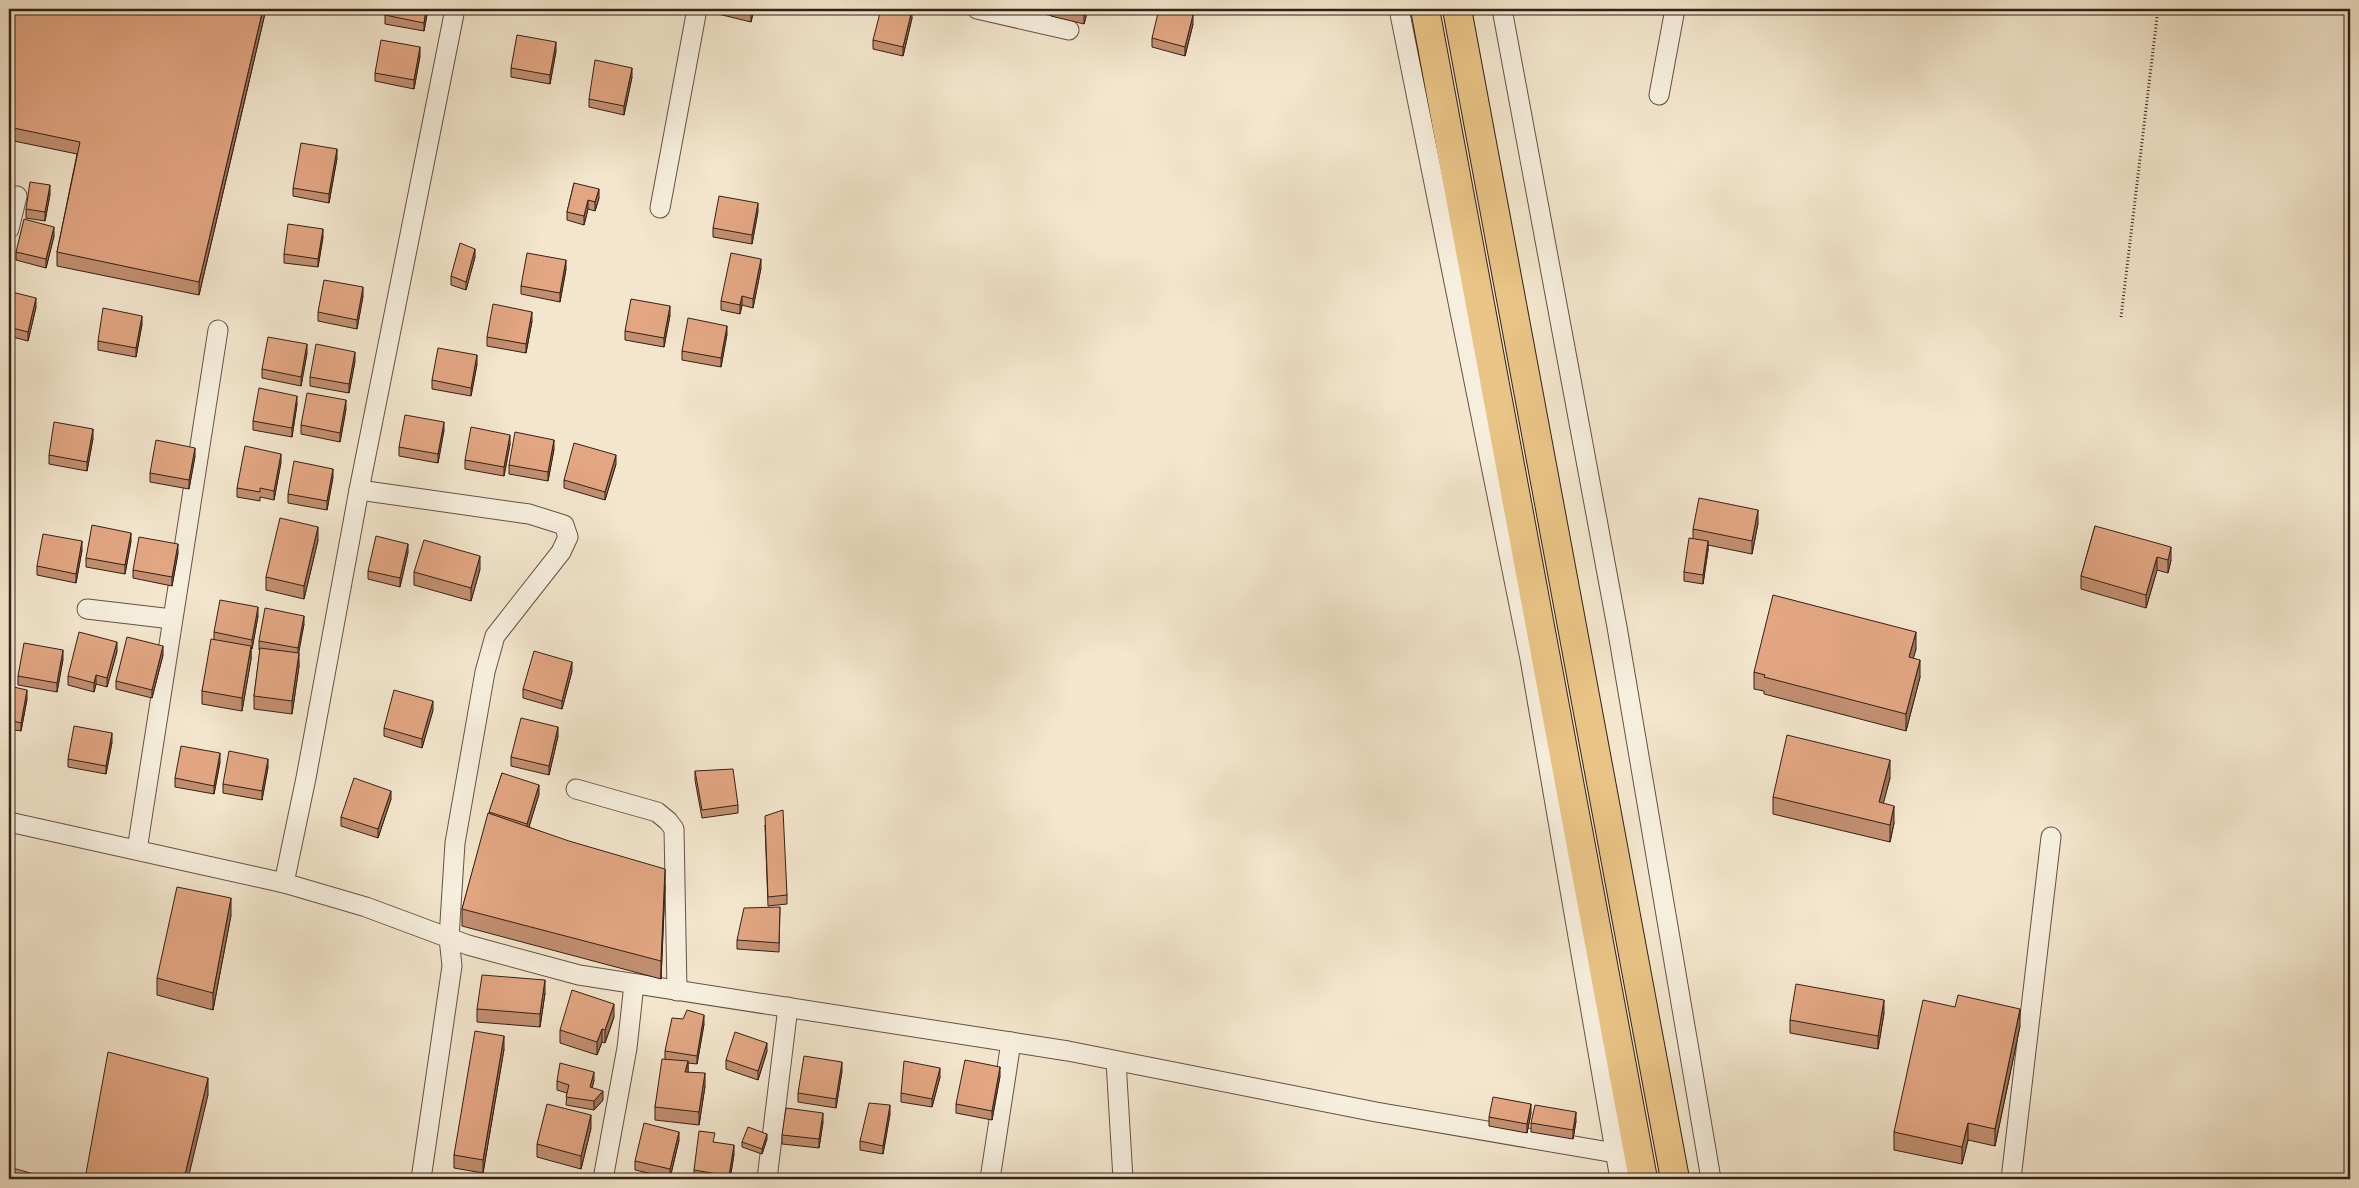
<svg xmlns="http://www.w3.org/2000/svg" width="2359" height="1188" font-family="'IM FELL DW Pica',serif">
	<style>
		.lines { fill: none; stroke-linecap: round; stroke-linejoin: round }
		.minor-casing { stroke: #645244; stroke-width: 21 }
		.highway-casing { stroke: #342016; stroke-width: 30 }
		.path { stroke: #342016; stroke-width: 3; stroke-dasharray: 1 2.5; stroke-linecap: butt }
		.minor { stroke: #f7efde; stroke-width: 19 }
		.highway { stroke: #eac386; stroke-width: 28 }
		.wall { fill: #c28f70; stroke: #342016 }
		.shaded-wall { fill: #9e745b; stroke: #342016 }
		.building { fill: #e2a682; stroke: #342016 }
	</style>
	<rect width="100%" height="100%" fill="#f3e6cd"/>
	<filter id="stains"><feTurbulence type="fractalNoise" baseFrequency=".004" numOctaves="4"/><feColorMatrix values="0 0 0 0 .2 0 0 0 0 .09 0 0 0 0 .02 0 0 0 .5 -.17"/></filter>
	<radialGradient id="worn" r=".72"><stop offset=".6" stop-color="#630" stop-opacity="0"/><stop offset="1" stop-color="#630" stop-opacity=".3"/></radialGradient>
	<g class="lines">
		<defs>
			<g id="minor">
				<polyline points="977,9 1069,30"/>
				<polyline points="1399,9 1530,659 1620,1179"/>
				<polyline points="1502,9 1617,627 1711,1179"/>
				<polyline points="1659,95 1675,9"/>
				<polyline points="660,208 697,9"/>
				<polyline points="9,229 17,196"/>
				<polyline points="359,490 529,514 564,525 568,537 561,552 495,636 485,672 455,843 449,938 452,966 421,1179"/>
				<polyline points="87,609 172,619"/>
				<polyline points="576,789 657,812 668,821 674,829 677,991"/>
				<polyline points="9,822 284,883 366,907 468,945 579,975 1068,1051 1376,1112 1615,1153"/>
				<polyline points="137,850 218,330"/>
				<polyline points="284,883 306,778 359,490 455,9"/>
				<polyline points="1116,1061 1123,1179"/>
				<polyline points="603,1179 627,1048 634,984"/>
				<polyline points="767,1179 788,1007"/>
				<polyline points="990,1179 1011,1042"/>
				<polyline points="2011,1179 2051,837"/>
			</g>
			<g id="highway">
				<polyline points="1425,9 1643,1179"/>
				<polyline points="1457,9 1675,1179"/>
			</g>
		</defs>
		<!-- minor casing -->
		<use href="#minor" class="minor-casing"/>
		<!-- highway casing -->
		<use href="#highway" class="highway-casing"/>
		<!-- path -->
		<polyline class="path" points="2121,317 2158,9"/>
		<!-- minor -->
		<use href="#minor" class="minor"/>
		<!-- highway -->
		<use href="#highway" class="highway"/>
	</g>
	<!-- wall -->
	<g class="wall">
		<polygon points="9,9 266,9 199,295 57,266 57,252 77,154 9,140"/>
		<polygon points="352,9 379,9 378,14"/>
		<polygon points="428,9 424,31 385,24 385,15"/>
		<polygon points="714,9 762,9 762,12 754,9 751,22 714,13"/>
		<polygon points="1051,9 1088,9 1084,24 1051,16"/>
		<polygon points="912,18 903,56 873,49 873,40"/>
		<polygon points="1193,24 1185,56 1152,47 1152,38"/>
		<polygon points="556,51 550,84 511,77 511,68"/>
		<polygon points="420,56 414,89 375,81 375,73"/>
		<polygon points="632,77 624,115 589,107 589,99"/>
		<polygon points="337,158 329,203 293,196 293,188"/>
		<polygon points="574,183 599,198 595,211 588,209 584,225 567,220 567,212"/>
		<polygon points="50,194 45,221 26,218 26,209"/>
		<polygon points="758,211 752,244 713,237 713,228"/>
		<polygon points="54,236 46,268 16,260 16,252"/>
		<polygon points="323,237 318,267 284,263 284,254"/>
		<polygon points="475,257 466,290 451,285 451,276"/>
		<polygon points="761,268 753,308 742,305 740,314 721,310 721,301"/>
		<polygon points="566,269 560,302 521,294 521,286"/>
		<polygon points="363,296 357,329 318,321 318,312"/>
		<polygon points="9,303 36,307 28,341 9,336"/>
		<polygon points="670,315 664,347 625,340 625,331"/>
		<polygon points="532,321 526,353 487,346 487,337"/>
		<polygon points="142,324 136,357 98,350 98,341"/>
		<polygon points="727,334 721,367 682,360 682,351"/>
		<polygon points="307,353 301,386 262,378 262,369"/>
		<polygon points="355,361 349,393 310,386 310,377"/>
		<polygon points="477,364 471,396 432,389 432,380"/>
		<polygon points="297,404 292,437 253,430 253,421"/>
		<polygon points="346,409 340,442 301,434 301,425"/>
		<polygon points="444,430 438,463 399,456 399,447"/>
		<polygon points="93,438 87,471 49,464 49,455"/>
		<polygon points="510,444 504,476 465,469 465,460"/>
		<polygon points="554,449 548,481 509,474 509,465"/>
		<polygon points="195,456 189,489 150,482 150,473"/>
		<polygon points="281,462 274,500 260,497 260,501 237,497 237,488"/>
		<polygon points="616,464 605,500 564,488 564,480"/>
		<polygon points="333,477 327,510 288,503 288,494"/>
		<polygon points="1758,523 1752,554 1708,545 1708,550 1703,584 1684,581 1684,572 1693,538 1693,529"/>
		<polygon points="2095,526 2171,560 2168,573 2157,570 2146,608 2081,589 2081,576"/>
		<polygon points="318,540 304,599 266,590 266,577"/>
		<polygon points="131,541 125,574 86,567 86,558"/>
		<polygon points="82,550 76,583 37,575 37,566"/>
		<polygon points="408,552 400,587 368,579 368,571"/>
		<polygon points="178,553 172,586 133,578 133,570"/>
		<polygon points="480,569 471,601 414,585 414,572"/>
		<polygon points="258,616 252,649 251,648 251,659 242,711 202,704 202,691 214,640 214,632"/>
		<polygon points="304,624 298,653 299,666 292,714 254,709 254,696 260,650 259,650 259,641"/>
		<polygon points="1916,649 1913,658 1920,677 1906,731 1764,694 1764,691 1754,689 1754,672"/>
		<polygon points="117,651 107,687 96,684 94,692 68,685 68,676"/>
		<polygon points="163,655 152,698 116,689 116,681"/>
		<polygon points="63,659 57,692 18,685 18,676"/>
		<polygon points="572,671 562,709 523,698 523,689"/>
		<polygon points="9,686 27,699 21,731 9,729"/>
		<polygon points="433,710 422,748 384,736 384,728"/>
		<polygon points="558,736 549,775 511,766 511,757"/>
		<polygon points="112,742 106,774 68,767 68,759"/>
		<polygon points="220,762 214,794 175,787 175,778"/>
		<polygon points="268,767 262,800 223,793 223,784"/>
		<polygon points="695,771 738,805 738,813 702,818 695,780"/>
		<polygon points="502,773 539,794 529,827 665,886 661,979 462,926 462,909 489,813"/>
		<polygon points="1890,778 1883,803 1894,823 1890,842 1773,814 1773,797"/>
		<polygon points="391,799 378,838 341,826 341,817"/>
		<polygon points="765,825 787,895 787,904 768,906"/>
		<polygon points="780,907 779,952 737,949 737,940"/>
		<polygon points="231,915 213,1010 157,995 157,978"/>
		<polygon points="545,993 540,1027 477,1022 477,1009"/>
		<polygon points="1955,1007 2020,1026 1995,1146 1968,1140 1962,1164 1894,1150 1894,1132"/>
		<polygon points="1884,1013 1878,1049 1790,1033 1790,1020"/>
		<polygon points="614,1017 605,1043 602,1042 597,1055 560,1043 560,1030"/>
		<polygon points="704,1024 697,1064 688,1063 688,1072 705,1086 699,1125 655,1120 655,1107 665,1059 665,1051"/>
		<polygon points="504,1049 483,1173 454,1168 454,1155"/>
		<polygon points="767,1051 758,1080 726,1069 726,1060"/>
		<polygon points="842,1071 836,1108 798,1102 798,1093"/>
		<polygon points="1000,1076 992,1120 956,1113 956,1104"/>
		<polygon points="940,1077 932,1107 901,1102 901,1093"/>
		<polygon points="594,1080 592,1088 603,1100 594,1110 566,1105 567,1093 557,1090 557,1081"/>
		<polygon points="1531,1113 1527,1133 1489,1126 1489,1117"/>
		<polygon points="890,1114 883,1154 860,1150 860,1141"/>
		<polygon points="1576,1121 1573,1139 1531,1132 1531,1123"/>
		<polygon points="823,1122 819,1148 782,1144 782,1135"/>
		<polygon points="591,1128 581,1169 537,1157 537,1144"/>
		<polygon points="767,1139 762,1154 742,1147 742,1142"/>
		<polygon points="679,1140 670,1178 635,1170 635,1161"/>
		<polygon points="715,1142 734,1154 730,1179 694,1179 694,1170"/>
	</g>
	<!-- shaded-wall -->
	<g class="shaded-wall">
		<polygon points="263,9 266,9 199,295 199,282"/>
		<polygon points="426,9 428,9 424,31 424,23"/>
		<polygon points="752,9 754,9 751,22 751,13"/>
		<polygon points="1086,9 1088,9 1084,24 1084,15"/>
		<polygon points="912,10 912,18 903,56 903,47"/>
		<polygon points="1193,15 1193,24 1185,56 1185,47"/>
		<polygon points="556,42 556,51 550,84 550,75"/>
		<polygon points="420,47 420,56 414,89 414,80"/>
		<polygon points="632,68 632,77 624,115 624,106"/>
		<polygon points="337,149 337,158 329,203 329,194"/>
		<polygon points="50,185 50,194 45,221 45,212"/>
		<polygon points="599,189 599,198 595,211 595,202"/>
		<polygon points="588,200 588,209 584,225 584,216"/>
		<polygon points="758,203 758,211 752,244 752,235"/>
		<polygon points="54,227 54,236 46,268 46,259"/>
		<polygon points="323,229 323,237 318,267 318,259"/>
		<polygon points="475,249 475,257 466,290 466,282"/>
		<polygon points="761,259 761,268 753,308 753,299"/>
		<polygon points="566,260 566,269 560,302 560,293"/>
		<polygon points="363,287 363,296 357,329 357,320"/>
		<polygon points="742,296 742,305 740,314 740,305"/>
		<polygon points="36,298 36,307 28,341 28,332"/>
		<polygon points="670,306 670,315 664,347 664,338"/>
		<polygon points="532,312 532,321 526,353 526,344"/>
		<polygon points="142,316 142,324 136,357 136,348"/>
		<polygon points="727,326 727,334 721,367 721,358"/>
		<polygon points="307,344 307,353 301,386 301,377"/>
		<polygon points="355,352 355,361 349,393 349,384"/>
		<polygon points="477,355 477,364 471,396 471,388"/>
		<polygon points="297,396 297,404 292,437 292,428"/>
		<polygon points="346,400 346,409 340,442 340,433"/>
		<polygon points="444,422 444,430 438,463 438,454"/>
		<polygon points="93,429 93,438 87,471 87,462"/>
		<polygon points="510,435 510,444 504,476 504,467"/>
		<polygon points="554,440 554,449 548,481 548,472"/>
		<polygon points="195,448 195,456 189,489 189,480"/>
		<polygon points="281,454 281,462 274,500 274,491"/>
		<polygon points="616,455 616,464 605,500 605,492"/>
		<polygon points="333,469 333,477 327,510 327,501"/>
		<polygon points="1758,510 1758,523 1752,554 1752,541"/>
		<polygon points="318,527 318,540 304,599 304,586"/>
		<polygon points="131,533 131,541 125,574 125,565"/>
		<polygon points="82,541 82,550 76,583 76,574"/>
		<polygon points="1708,541 1708,550 1703,584 1703,575"/>
		<polygon points="178,544 178,553 172,586 172,577"/>
		<polygon points="408,544 408,552 400,587 400,578"/>
		<polygon points="2171,547 2171,560 2168,573 2168,560"/>
		<polygon points="480,556 480,569 471,601 471,588"/>
		<polygon points="2157,557 2157,570 2146,608 2146,595"/>
		<polygon points="258,607 258,616 252,649 252,640"/>
		<polygon points="304,616 304,624 298,657 298,648"/>
		<polygon points="1916,632 1916,649 1909,674 1909,657"/>
		<polygon points="117,642 117,651 107,687 107,678"/>
		<polygon points="163,646 163,655 152,698 152,690"/>
		<polygon points="251,646 251,659 242,711 242,698"/>
		<polygon points="63,650 63,659 57,692 57,683"/>
		<polygon points="299,653 299,666 292,714 292,701"/>
		<polygon points="1920,660 1920,677 1906,731 1906,714"/>
		<polygon points="572,662 572,671 562,709 562,701"/>
		<polygon points="96,675 96,684 94,692 94,683"/>
		<polygon points="27,690 27,699 21,731 21,723"/>
		<polygon points="433,701 433,710 422,748 422,739"/>
		<polygon points="558,727 558,736 549,775 549,766"/>
		<polygon points="112,733 112,742 106,774 106,766"/>
		<polygon points="220,753 220,762 214,794 214,786"/>
		<polygon points="268,759 268,767 262,800 262,791"/>
		<polygon points="1890,760 1890,778 1879,820 1879,802"/>
		<polygon points="539,785 539,794 527,833 527,824"/>
		<polygon points="391,791 391,799 378,838 378,829"/>
		<polygon points="1894,806 1894,823 1890,842 1890,825"/>
		<polygon points="665,869 665,886 661,979 661,961"/>
		<polygon points="231,898 231,915 213,1010 213,993"/>
		<polygon points="12,962 12,975 9,991 9,978"/>
		<polygon points="545,980 545,993 540,1027 540,1014"/>
		<polygon points="1884,1000 1884,1013 1878,1049 1878,1036"/>
		<polygon points="614,1004 614,1017 605,1043 605,1030"/>
		<polygon points="2020,1009 2020,1026 1995,1146 1995,1129"/>
		<polygon points="704,1015 704,1024 697,1064 697,1056"/>
		<polygon points="602,1029 602,1042 597,1055 597,1042"/>
		<polygon points="504,1036 504,1049 483,1173 483,1160"/>
		<polygon points="767,1043 767,1051 758,1080 758,1071"/>
		<polygon points="688,1061 688,1074 685,1072"/>
		<polygon points="842,1062 842,1071 836,1108 836,1099"/>
		<polygon points="1000,1067 1000,1076 992,1120 992,1111"/>
		<polygon points="940,1068 940,1077 932,1107 932,1099"/>
		<polygon points="594,1072 594,1080 590,1096 590,1087"/>
		<polygon points="705,1073 705,1086 699,1125 699,1112"/>
		<polygon points="208,1078 208,1095 188,1179 184,1179"/>
		<polygon points="603,1091 603,1100 594,1110 594,1101"/>
		<polygon points="1531,1104 1531,1113 1527,1133 1527,1124"/>
		<polygon points="890,1105 890,1114 883,1154 883,1146"/>
		<polygon points="1576,1112 1576,1121 1573,1139 1573,1130"/>
		<polygon points="823,1113 823,1122 819,1148 819,1139"/>
		<polygon points="591,1115 591,1128 581,1169 581,1156"/>
		<polygon points="1968,1123 1968,1140 1962,1164 1962,1147"/>
		<polygon points="679,1132 679,1140 670,1178 670,1169"/>
		<polygon points="767,1134 767,1139 762,1154 762,1149"/>
		<polygon points="734,1145 734,1154 730,1179 729,1179"/>
	</g>
	<!-- building -->
	<g class="building">
		<polygon points="9,9 263,9 199,282 57,252 80,142 9,127"/>
		<polygon points="386,9 426,9 424,23 385,15"/>
		<polygon points="732,9 752,9 751,13"/>
		<polygon points="881,9 909,9 912,10 903,47 873,40"/>
		<polygon points="1058,9 1086,9 1084,15"/>
		<polygon points="1159,9 1165,9 1193,15 1185,47 1152,38"/>
		<polygon points="517,35 556,42 550,75 511,68"/>
		<polygon points="381,40 420,47 414,80 375,73"/>
		<polygon points="595,60 632,68 624,106 589,99"/>
		<polygon points="301,143 337,149 329,194 293,188"/>
		<polygon points="30,182 50,185 45,212 26,209"/>
		<polygon points="574,183 599,189 595,202 588,200 584,216 567,212"/>
		<polygon points="719,196 758,203 752,235 713,228"/>
		<polygon points="24,219 54,227 46,259 16,252"/>
		<polygon points="288,224 323,229 318,259 284,254"/>
		<polygon points="460,243 475,249 466,282 451,276"/>
		<polygon points="527,253 566,260 560,293 521,286"/>
		<polygon points="731,253 761,259 753,299 742,296 740,305 721,301"/>
		<polygon points="324,280 363,287 357,320 318,312"/>
		<polygon points="12,292 36,298 28,332 9,327 9,303"/>
		<polygon points="631,299 670,306 664,338 625,331"/>
		<polygon points="493,304 532,312 526,344 487,337"/>
		<polygon points="103,308 142,316 136,348 98,341"/>
		<polygon points="688,318 727,326 721,358 682,351"/>
		<polygon points="268,337 307,344 301,377 262,369"/>
		<polygon points="316,344 355,352 349,384 310,377"/>
		<polygon points="438,348 477,355 471,388 432,380"/>
		<polygon points="259,388 297,396 292,428 253,421"/>
		<polygon points="307,393 346,400 340,433 301,425"/>
		<polygon points="405,415 444,422 438,454 399,447"/>
		<polygon points="54,422 93,429 87,462 49,455"/>
		<polygon points="471,427 510,435 504,467 465,460"/>
		<polygon points="515,432 554,440 548,472 509,465"/>
		<polygon points="156,440 195,448 189,480 150,473"/>
		<polygon points="574,443 616,455 605,492 564,480"/>
		<polygon points="245,446 281,454 274,491 260,488 260,492 237,488"/>
		<polygon points="294,461 333,469 327,501 288,494"/>
		<polygon points="1699,498 1758,510 1752,541 1693,529"/>
		<polygon points="280,518 318,527 304,586 266,577"/>
		<polygon points="92,525 131,533 125,565 86,558"/>
		<polygon points="2095,526 2171,547 2168,560 2157,557 2146,595 2081,576"/>
		<polygon points="43,534 82,541 76,574 37,566"/>
		<polygon points="376,536 408,544 400,578 368,571"/>
		<polygon points="139,537 178,544 172,577 133,570"/>
		<polygon points="1689,538 1708,541 1703,575 1684,572"/>
		<polygon points="424,540 480,556 471,588 414,572"/>
		<polygon points="1773,595 1916,632 1909,657 1920,660 1906,714 1764,677 1765,675 1754,672"/>
		<polygon points="220,600 258,607 252,640 214,632"/>
		<polygon points="265,608 304,616 298,648 259,641"/>
		<polygon points="79,632 117,642 107,678 96,675 94,683 68,676"/>
		<polygon points="127,637 163,646 152,690 116,681"/>
		<polygon points="211,639 251,646 242,698 202,691"/>
		<polygon points="24,643 63,650 57,683 18,676"/>
		<polygon points="260,648 299,653 292,701 254,696"/>
		<polygon points="534,651 572,662 562,701 523,689"/>
		<polygon points="9,686 27,690 21,723 9,720"/>
		<polygon points="394,690 433,701 422,739 384,728"/>
		<polygon points="521,718 558,727 549,766 511,757"/>
		<polygon points="74,726 112,733 106,766 68,759"/>
		<polygon points="1787,735 1890,760 1879,802 1894,806 1890,825 1773,797"/>
		<polygon points="181,746 220,753 214,786 175,778"/>
		<polygon points="229,751 268,759 262,791 223,784"/>
		<polygon points="733,769 738,805 702,810 695,771"/>
		<polygon points="502,773 539,785 527,824 489,812"/>
		<polygon points="354,778 391,791 378,829 341,817"/>
		<polygon points="783,810 787,895 768,897 765,816"/>
		<polygon points="488,813 569,841 665,869 661,961 462,909"/>
		<polygon points="177,887 231,898 213,993 157,978"/>
		<polygon points="780,907 779,943 737,940 744,908"/>
		<polygon points="9,961 12,962 9,978"/>
		<polygon points="482,975 545,980 540,1014 477,1009"/>
		<polygon points="1796,984 1884,1000 1878,1036 1790,1020"/>
		<polygon points="572,990 614,1004 605,1030 602,1029 597,1042 560,1030"/>
		<polygon points="1958,995 2020,1009 1995,1129 1968,1123 1962,1147 1894,1132 1923,1000 1955,1007"/>
		<polygon points="687,1010 704,1015 697,1056 665,1051 672,1018 683,1019"/>
		<polygon points="475,1031 504,1036 483,1160 454,1155"/>
		<polygon points="735,1032 767,1043 758,1071 726,1060"/>
		<polygon points="108,1052 208,1078 184,1179 85,1179"/>
		<polygon points="804,1056 842,1062 836,1099 798,1093"/>
		<polygon points="662,1059 688,1061 685,1072 705,1073 699,1112 655,1107"/>
		<polygon points="965,1060 1000,1067 992,1111 956,1104"/>
		<polygon points="904,1061 940,1068 932,1099 901,1093"/>
		<polygon points="560,1063 594,1072 590,1087 603,1091 594,1101 566,1097 569,1085 557,1081"/>
		<polygon points="1493,1097 1531,1104 1527,1124 1489,1117"/>
		<polygon points="869,1103 890,1105 883,1146 860,1141"/>
		<polygon points="547,1104 591,1115 581,1156 537,1144"/>
		<polygon points="1535,1105 1576,1112 1573,1130 1531,1123"/>
		<polygon points="786,1108 823,1113 819,1139 782,1135"/>
		<polygon points="644,1123 679,1132 670,1169 635,1161"/>
		<polygon points="748,1127 767,1134 762,1149 742,1142"/>
		<polygon points="699,1131 715,1133 713,1142 734,1145 729,1176 694,1170"/>
		<polygon points="9,1167 48,1178 47,1179 9,1179"/>
		<polygon points="1027,1174 1061,1178 1061,1179 1026,1179"/>
		<polygon points="632,1175 660,1179 631,1179"/>
		<polygon points="878,1175 900,1179 877,1179"/>
	</g>
	<!-- margin -->
	<rect width="2359" height="1188" fill="none" stroke="#f3e6cd" stroke-width="30"/>
	<rect x="10" y="10" width="2339" height="1168" fill="none" stroke="#342016" stroke-width="2.5"/>
	<rect x="15" y="15" width="2329" height="1158" fill="none" stroke="#342016"/>
	<rect width="100%" height="100%" filter="url(#stains)"/>
	<rect width="100%" height="100%" fill="url(#worn)"/>
</svg>
